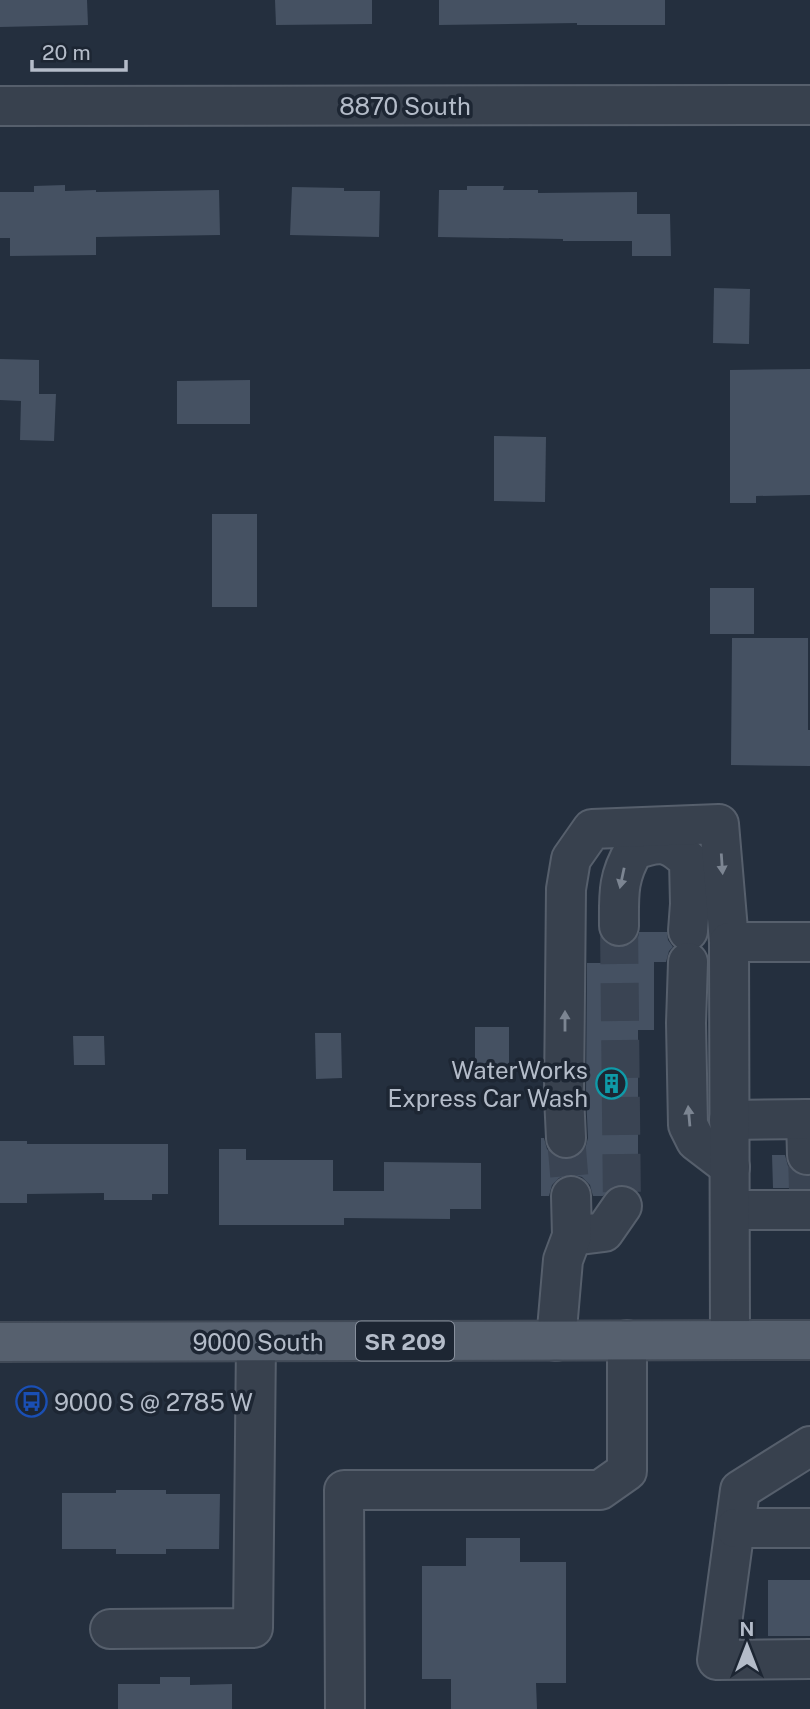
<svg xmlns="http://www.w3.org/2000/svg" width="810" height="1709" font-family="'Public Sans',sans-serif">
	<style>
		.building { fill: #455162 }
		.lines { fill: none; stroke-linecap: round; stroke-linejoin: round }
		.minor-tunnel { stroke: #3a4453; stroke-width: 38; stroke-dasharray: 38 19; stroke-linecap: butt }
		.minor-casing { stroke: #565f6c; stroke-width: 42 }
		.major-casing { stroke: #414a57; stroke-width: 42 }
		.minor { stroke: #38414e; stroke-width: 38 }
		.major { stroke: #56606e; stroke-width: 38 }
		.oneway { fill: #7c8592 }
		.labels { text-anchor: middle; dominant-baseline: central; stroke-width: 7; stroke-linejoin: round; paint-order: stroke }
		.shield { fill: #1d2633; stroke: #878f9c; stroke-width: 2 }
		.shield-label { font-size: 23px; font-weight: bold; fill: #b4bcc9 }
		.street-label { font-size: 24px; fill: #b4bcc9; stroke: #1d2633 }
		.poi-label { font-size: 24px; fill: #b4bcc9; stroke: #1d2633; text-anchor: end }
	</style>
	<rect width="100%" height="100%" fill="#242f3e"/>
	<!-- building -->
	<g class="building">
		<polygon points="0,0 87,0 88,25 0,27"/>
		<polygon points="275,0 372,0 372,24 276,25"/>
		<polygon points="439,0 665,0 665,25 577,25 577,23 439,25"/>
		<polygon points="65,185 65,191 96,190 96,192 219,190 220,235 96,237 96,255 10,256 10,238 0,238 0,192 34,192 34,186"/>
		<polygon points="467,186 504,186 503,190 538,190 538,193 637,192 637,214 670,214 671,256 632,256 632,241 563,241 563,239 438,237 439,190 467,190"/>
		<polygon points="292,187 344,188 344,191 380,191 379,237 290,235"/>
		<polygon points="714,288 750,289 749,344 713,343"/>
		<polygon points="0,359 39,360 39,394 56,394 54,441 20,440 21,401 0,400"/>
		<polygon points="810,369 810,495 756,496 756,503 730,503 730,370"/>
		<polygon points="250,380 250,424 177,424 177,381"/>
		<polygon points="494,436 546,437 545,502 494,501"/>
		<rect x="212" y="514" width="45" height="93"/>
		<rect x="710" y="588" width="44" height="46"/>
		<polygon points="732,638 808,638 808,730 810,730 810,766 731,765"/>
		<polygon points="639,932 667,932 668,940 673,947 669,951 666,962 654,962 654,1030 638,1030 638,1192 634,1188 623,1184 612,1187 603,1196 593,1196 590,1185 582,1177 570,1174 559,1178 552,1185 549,1196 541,1196 541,1138 544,1138 547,1149 555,1157 566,1160 578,1156 585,1149 588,1138 586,1096 587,963 602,963 602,939 609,945 620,948 631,944 638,937"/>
		<rect x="475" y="1027" width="34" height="40"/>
		<polygon points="315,1033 341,1033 342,1078 316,1079"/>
		<polygon points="73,1036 104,1036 105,1065 74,1065"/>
		<polygon points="0,1141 27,1141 27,1144 168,1144 168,1194 152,1194 152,1200 104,1200 104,1193 27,1194 27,1203 0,1203"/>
		<polygon points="219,1149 246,1149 246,1160 333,1160 333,1191 384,1191 384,1162 481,1163 481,1209 450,1209 450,1219 344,1218 344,1225 219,1225"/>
		<polygon points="772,1155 785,1155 788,1166 796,1174 810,1176 810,1188 773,1188"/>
		<polygon points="116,1490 166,1490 166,1494 220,1494 219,1549 166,1549 166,1554 116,1554 116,1549 62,1549 62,1493 116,1493"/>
		<polygon points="466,1538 520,1538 520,1562 566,1562 566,1683 536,1683 537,1709 451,1709 451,1679 422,1679 422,1566 466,1566"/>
		<rect x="768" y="1580" width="42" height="56"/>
		<polygon points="160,1677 190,1677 190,1685 232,1684 232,1709 118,1709 118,1684 160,1684"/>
	</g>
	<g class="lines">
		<!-- minor-tunnel -->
		<g class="minor-tunnel">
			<polyline points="619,926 622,1206"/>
			<polyline points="566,1138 571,1196"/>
			<polyline points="807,1155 808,1190"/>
		</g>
		<defs>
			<g id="minor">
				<polyline points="0,106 810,105"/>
				<path d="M619,926C619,896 617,878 634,850C661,841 668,841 689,861L690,904L688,931"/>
				<polyline points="688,962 686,1023 688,1125 696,1141 730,1167"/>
				<polyline points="806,1119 807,1155"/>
				<polyline points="729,1120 810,1119"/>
				<polyline points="566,1138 564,1096 566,889 571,859 592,829 719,824 729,942"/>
				<polyline points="730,1210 810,1210"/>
				<polyline points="572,1236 604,1232 622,1206"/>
				<polyline points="730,1340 729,942 810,942"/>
				<polyline points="556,1341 563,1260 572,1236 571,1196"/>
				<polyline points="810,1446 740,1490 717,1660 810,1659"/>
				<polyline points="735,1528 810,1528"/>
				<polyline points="110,1629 253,1628 256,1342"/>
				<polyline points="345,1709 344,1490 600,1490 627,1471 627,1340"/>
			</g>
			<polyline id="major" points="0,1342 810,1340"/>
		</defs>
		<!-- minor casing -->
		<use href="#minor" class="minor-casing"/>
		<!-- major casing -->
		<use href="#major" class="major-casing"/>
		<!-- minor -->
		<use href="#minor" class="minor"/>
		<!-- major -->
		<use href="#major" class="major"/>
	</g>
	<!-- one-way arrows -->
	<defs><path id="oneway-solid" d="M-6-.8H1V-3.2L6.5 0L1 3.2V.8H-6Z" transform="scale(1.75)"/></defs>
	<g class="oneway">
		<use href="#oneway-solid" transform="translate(722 864) rotate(86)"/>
		<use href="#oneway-solid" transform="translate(622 878) rotate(102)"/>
		<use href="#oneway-solid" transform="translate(565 1021) rotate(-90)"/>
		<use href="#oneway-solid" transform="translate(689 1116) rotate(-95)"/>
	</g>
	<!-- icons -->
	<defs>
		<symbol id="building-ring" viewBox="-11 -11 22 22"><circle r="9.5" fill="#1d2633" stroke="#0f9aa8" stroke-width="1.5"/><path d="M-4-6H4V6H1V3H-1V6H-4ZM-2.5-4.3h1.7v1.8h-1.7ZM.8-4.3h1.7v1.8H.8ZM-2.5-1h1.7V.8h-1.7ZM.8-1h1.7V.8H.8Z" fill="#0f9aa8"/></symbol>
		<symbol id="bus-ring" viewBox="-11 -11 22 22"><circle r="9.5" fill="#1d2633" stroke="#1a4fb4" stroke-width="1.5"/><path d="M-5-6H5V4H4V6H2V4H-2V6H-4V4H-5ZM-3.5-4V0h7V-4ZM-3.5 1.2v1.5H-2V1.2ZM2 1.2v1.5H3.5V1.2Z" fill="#1a4fb4"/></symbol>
	</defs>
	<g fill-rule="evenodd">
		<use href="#building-ring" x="594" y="1066" width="35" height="35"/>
		<use href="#bus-ring" x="14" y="1384" width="35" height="35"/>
	</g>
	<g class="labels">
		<!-- shield labels -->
		<rect class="shield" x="356" y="1321.5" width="98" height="39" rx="5"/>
		<g class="shield-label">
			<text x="405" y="1341">SR 209</text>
		</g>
		<!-- street labels -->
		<g class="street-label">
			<text x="405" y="106">8870 South</text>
			<text x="258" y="1342">9000 South</text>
		</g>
		<!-- poi labels -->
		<g class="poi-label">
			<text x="588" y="1070">WaterWorks<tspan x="588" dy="28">Express Car Wash</tspan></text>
			<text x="54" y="1402" text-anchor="start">9000 S @ 2785 W</text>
		</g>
	</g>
	<!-- north arrow -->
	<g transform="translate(747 1646)" stroke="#1d2633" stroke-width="5" paint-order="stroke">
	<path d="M0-5L12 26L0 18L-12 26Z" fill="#b4bcc9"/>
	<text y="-10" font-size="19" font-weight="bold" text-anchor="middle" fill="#b4bcc9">N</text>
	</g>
	<!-- scale -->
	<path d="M32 60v10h94v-10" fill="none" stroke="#b4bcc9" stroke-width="3.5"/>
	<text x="42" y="60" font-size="21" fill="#b4bcc9" stroke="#1d2633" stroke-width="5" paint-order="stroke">20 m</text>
</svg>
